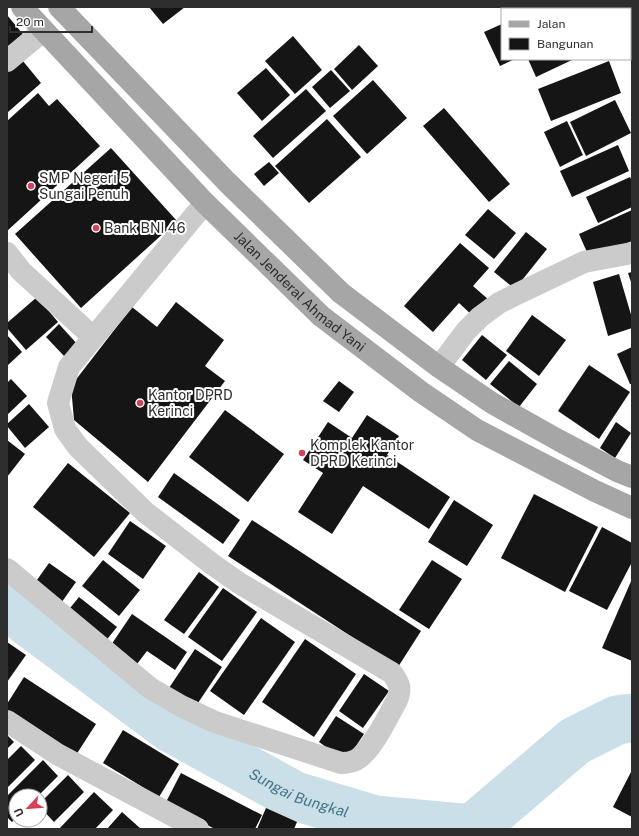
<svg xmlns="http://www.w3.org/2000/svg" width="639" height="836" font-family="'Public Sans',sans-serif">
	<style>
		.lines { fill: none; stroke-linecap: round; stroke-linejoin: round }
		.river { stroke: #cbdfe8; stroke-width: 49 }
		.building { fill: #151515 }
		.minor { stroke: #cbcbcb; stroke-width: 22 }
		.major { stroke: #a6a6a6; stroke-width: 22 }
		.poi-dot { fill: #d54158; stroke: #fff; stroke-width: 1.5 }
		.labels { text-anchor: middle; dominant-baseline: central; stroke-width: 4; stroke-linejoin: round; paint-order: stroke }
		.poi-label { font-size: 14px; fill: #2e2e2e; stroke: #fff; text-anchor: start }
		.street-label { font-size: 14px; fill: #2e2e2e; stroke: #fff }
		.water-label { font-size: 15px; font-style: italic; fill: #447489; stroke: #fff }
	</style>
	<rect width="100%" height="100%" fill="#fff"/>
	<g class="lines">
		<!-- river -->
		<path class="river" id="s1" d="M7,602L26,620L171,728L295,796L375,820L472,829L575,741L617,720L632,718"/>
	</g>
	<!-- building -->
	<g class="building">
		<polygon points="149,7 185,7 163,24"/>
		<polygon points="507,7 542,7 538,9 508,9"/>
		<polygon points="591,7 632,7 632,31 630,32 630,9 592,9"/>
		<polygon points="7,15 27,39 7,56"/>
		<polygon points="502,24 502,59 515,59 500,66 484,32"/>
		<polygon points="293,36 322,70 295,94 265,61"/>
		<polygon points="359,45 378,66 352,90 334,69"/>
		<polygon points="18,55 41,83 7,113 7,65"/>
		<polygon points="528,59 574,59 536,77"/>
		<polygon points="609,61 621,93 551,121 538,89"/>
		<polygon points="266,68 290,95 262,121 237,93"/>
		<polygon points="331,70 350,91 330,108 312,87"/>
		<polygon points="373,80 407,118 367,154 333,116"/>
		<polygon points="306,89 326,111 273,158 253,136"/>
		<polygon points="38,93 49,106 57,99 100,146 7,231 7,121"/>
		<polygon points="615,100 631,133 586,156 570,122"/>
		<polygon points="444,108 510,184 489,202 423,126"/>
		<polygon points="327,119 361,157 309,203 275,166"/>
		<polygon points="567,121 583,155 560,167 544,132"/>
		<polygon points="618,145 629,171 572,197 560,171"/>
		<polygon points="111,148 177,221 81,308 15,234"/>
		<polygon points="269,162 279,173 264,186 254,174"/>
		<polygon points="630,177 632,181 632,207 598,223 586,197"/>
		<polygon points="488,209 516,233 494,259 465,235"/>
		<polygon points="632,210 632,241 590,259 579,234"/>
		<polygon points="526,232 547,249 515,289 494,272"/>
		<polygon points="460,243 489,268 473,286 489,300 474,317 459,303 433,332 404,306"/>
		<polygon points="632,272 632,285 628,273"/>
		<polygon points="619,274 632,318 632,328 608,336 593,282"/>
		<polygon points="37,297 58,322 26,350 7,328 7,323"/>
		<polygon points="176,302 224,340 205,366 225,381 148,482 74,420 71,386 132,307 157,327"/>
		<polygon points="532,315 566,340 539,376 506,351"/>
		<polygon points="59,324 78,345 65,357 46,337"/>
		<polygon points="7,335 22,352 7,366"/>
		<polygon points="482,335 507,355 486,380 462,360"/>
		<polygon points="632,347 632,384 630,384 617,354"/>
		<polygon points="509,361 537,384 519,407 490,384"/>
		<polygon points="589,365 630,392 599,439 558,411"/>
		<polygon points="11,379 27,396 7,415 7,383"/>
		<polygon points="339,381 354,392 339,412 323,401"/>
		<polygon points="29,404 49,427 25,448 7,426 7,424"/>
		<polygon points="225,410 284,454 248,502 189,457"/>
		<polygon points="367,415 399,436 387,455 450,497 429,529 363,486 332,534 298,512 323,473 303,460 328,422 352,438"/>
		<polygon points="616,422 631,433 615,458 600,448"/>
		<polygon points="7,440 25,454 7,477"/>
		<polygon points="68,463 130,513 94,557 33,507"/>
		<polygon points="174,473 240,520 223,544 158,497"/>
		<polygon points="534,494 598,527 565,592 501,558"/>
		<polygon points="454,500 493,525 467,566 428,542"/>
		<polygon points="252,520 421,631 398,667 228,556"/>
		<polygon points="130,521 166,546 143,579 108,554"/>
		<polygon points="602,527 632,543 632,562 607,610 569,591"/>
		<polygon points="103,560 140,590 119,616 82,586"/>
		<polygon points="432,560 462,579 429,629 399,610"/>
		<polygon points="49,563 76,582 59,606 32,587"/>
		<polygon points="199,572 219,587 184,634 164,620"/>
		<polygon points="632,579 632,661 602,648"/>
		<polygon points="223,588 257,612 222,661 188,637"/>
		<polygon points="79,597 117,627 104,643 66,613"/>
		<polygon points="132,614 187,652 175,670 147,651 137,664 111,645"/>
		<polygon points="261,618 295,642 244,715 210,691"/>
		<polygon points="305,639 356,674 314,737 262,702"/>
		<polygon points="7,642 26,655 7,682"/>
		<polygon points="195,649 222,667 196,706 169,688"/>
		<polygon points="364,674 389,691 363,728 339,711"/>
		<polygon points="24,677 96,724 76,755 7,710 7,704"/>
		<polygon points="336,716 364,734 346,761 319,742"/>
		<polygon points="123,730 179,764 159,797 103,763"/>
		<polygon points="7,735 14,742 7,749"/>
		<polygon points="21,746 35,760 7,788 7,760"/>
		<polygon points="43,760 58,776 38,796 16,796 16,818 12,822 7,817 7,796"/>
		<polygon points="632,770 632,817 613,807"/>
		<polygon points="181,773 262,815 255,829 215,829 165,804"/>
		<polygon points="68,775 84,792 54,822 40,807 40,803"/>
		<polygon points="94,792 113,810 95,829 59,829"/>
		<polygon points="266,808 297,822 294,829 257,829"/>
		<polygon points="122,812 141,829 107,829"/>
	</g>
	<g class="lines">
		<!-- minor -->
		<g class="minor">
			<polyline points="7,61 43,31"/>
			<polyline points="7,253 21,271 93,337"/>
			<polyline points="439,367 466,331 480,317 499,303 517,294 584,262 632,253"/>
			<path d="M7,569L150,688L181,706L215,722L341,763C346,763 352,762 356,760C372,751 388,716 397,700C402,688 399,683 392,673L239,583L212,564L145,512L78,447L65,429L58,403L69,367L205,203"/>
			<polyline points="7,721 57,754 198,829"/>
		</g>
		<!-- major -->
		<g class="major">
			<path id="s2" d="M22,7L205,203L321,316L421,392L477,430L595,491L632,508"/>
			<polyline points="59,7 227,182 341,293 439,367 492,403 560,441 617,471 632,477"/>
		</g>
	</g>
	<!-- markers -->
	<g class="poi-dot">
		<circle cx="31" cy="186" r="4"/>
		<circle cx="96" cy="228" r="4"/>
		<circle cx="140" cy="403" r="4"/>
		<circle cx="302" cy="453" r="4"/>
	</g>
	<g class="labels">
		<!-- poi labels -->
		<g class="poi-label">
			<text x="39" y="178">SMP Negeri 5<tspan x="39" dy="16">Sungai Penuh</tspan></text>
			<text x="104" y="228">Bank BNI 46</text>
			<text x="148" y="395">Kantor DPRD<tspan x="148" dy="16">Kerinci</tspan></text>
			<text x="310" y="445">Komplek Kantor<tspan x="310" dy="16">DPRD Kerinci</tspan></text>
		</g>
		<!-- street labels -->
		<g class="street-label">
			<text stroke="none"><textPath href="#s2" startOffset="398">Jalan Jenderal Ahmad Yani</textPath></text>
		</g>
		<!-- water labels -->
		<g class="water-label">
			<text stroke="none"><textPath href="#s1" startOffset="351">Sungai Bungkal</textPath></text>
		</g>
	</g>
	<!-- border -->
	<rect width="639" height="836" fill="none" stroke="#2e2e2e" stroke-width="16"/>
	<!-- legend -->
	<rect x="501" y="8" width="130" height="52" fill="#ffffff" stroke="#ababab"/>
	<rect x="509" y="21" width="20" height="6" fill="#a6a6a6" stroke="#ababab"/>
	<text x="537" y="28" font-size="12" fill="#2e2e2e">Jalan</text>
	<rect x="509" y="38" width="20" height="12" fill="#151515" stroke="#ababab"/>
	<text x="537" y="48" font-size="12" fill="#2e2e2e">Bangunan</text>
	<!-- north arrow -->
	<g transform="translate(28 808) rotate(244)"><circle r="19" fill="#ffffff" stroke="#ababab"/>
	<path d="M0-3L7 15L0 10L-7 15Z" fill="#d54158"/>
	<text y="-6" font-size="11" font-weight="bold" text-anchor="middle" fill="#2e2e2e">U</text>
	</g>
	<!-- scale -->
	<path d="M10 26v6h82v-6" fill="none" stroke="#2e2e2e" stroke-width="2"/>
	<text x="16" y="26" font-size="12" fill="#2e2e2e" stroke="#ffffff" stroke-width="3" paint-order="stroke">20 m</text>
</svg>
